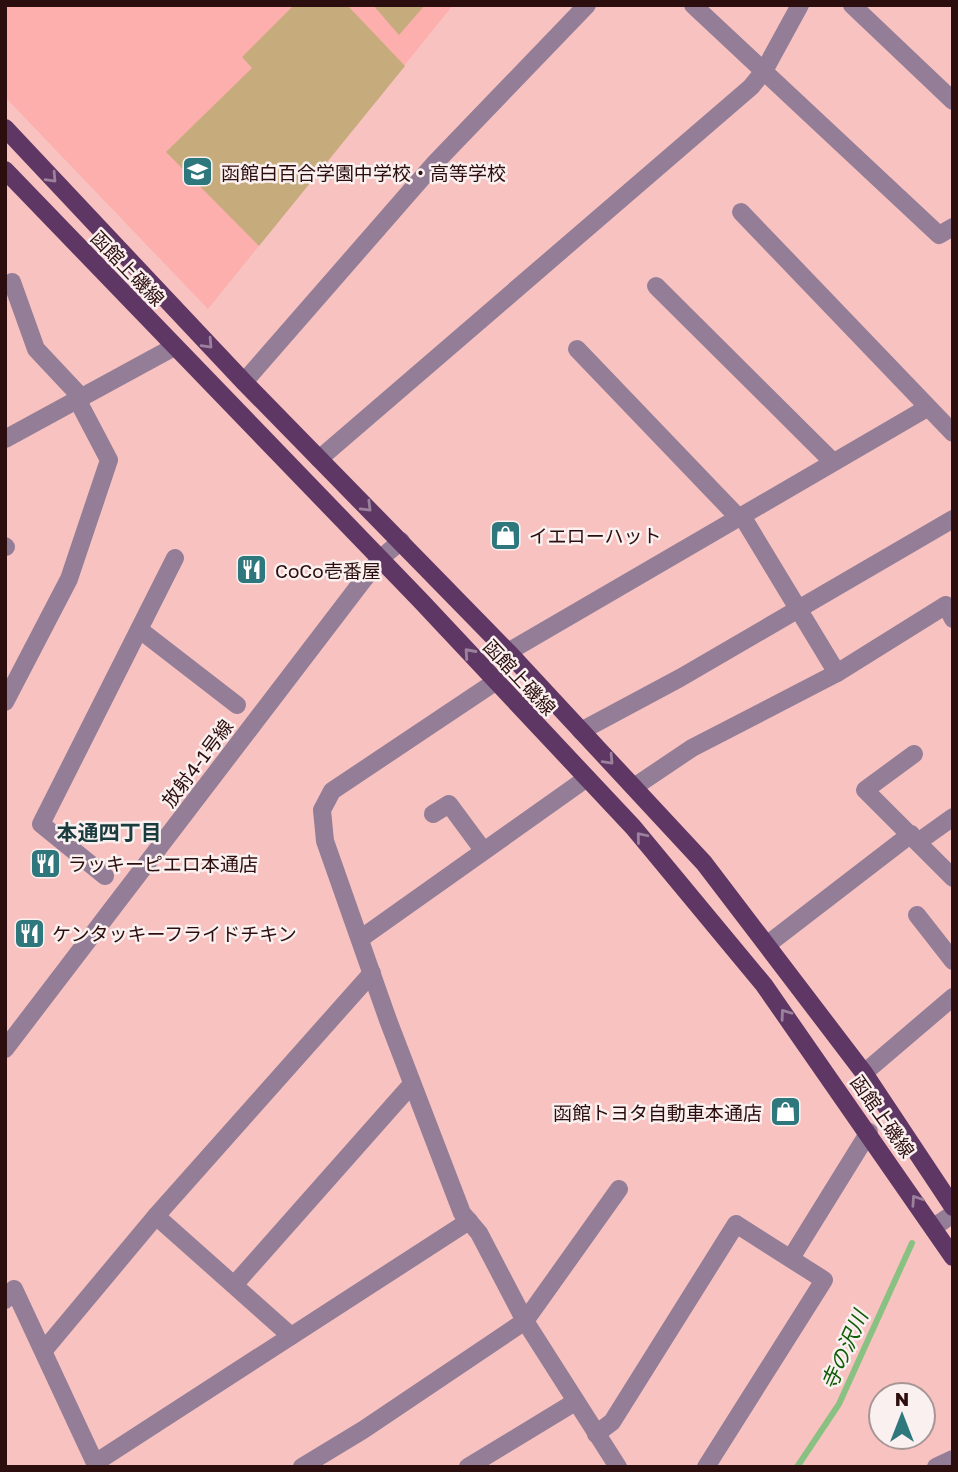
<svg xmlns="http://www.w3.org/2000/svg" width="958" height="1472" font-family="'Golos Text','Noto Sans JP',sans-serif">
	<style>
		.built { fill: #fcafac }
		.pitch { fill: #c6ac7d }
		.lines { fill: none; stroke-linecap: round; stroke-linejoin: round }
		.stream { stroke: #89c182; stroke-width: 6 }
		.minor { stroke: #937d97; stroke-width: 18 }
		.tertiary { stroke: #937d97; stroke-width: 18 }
		.primary { stroke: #5e3765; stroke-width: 18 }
		.oneway { stroke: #9c819c }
		.labels { text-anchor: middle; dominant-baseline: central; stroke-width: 5; stroke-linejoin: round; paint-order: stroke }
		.poi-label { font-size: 19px; fill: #2d0e0e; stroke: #f9f0ef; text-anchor: start }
		.street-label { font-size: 19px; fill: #2d0e0e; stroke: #f9f0ef }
		.neighbourhood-label { font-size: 21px; font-weight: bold; fill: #1a3c3f; stroke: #f9f0ef }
		.water-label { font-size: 21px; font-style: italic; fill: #0d5c04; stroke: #f9f0ef }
	</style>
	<rect width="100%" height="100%" fill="#f8c2c0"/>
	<!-- built -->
	<polygon class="built" points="5,5 453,5 208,309 5,97"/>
	<!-- pitch -->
	<g class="pitch">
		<polygon points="294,5 347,5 405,66 259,246 166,152 252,68 242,57"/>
		<polygon points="373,5 425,5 399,35"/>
	</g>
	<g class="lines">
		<!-- stream -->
		<polyline class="stream" points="797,1467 839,1404 912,1243"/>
		<!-- minor -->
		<g class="minor">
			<polyline points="693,5 939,235 953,227"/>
			<polyline points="852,5 953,101"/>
			<polyline points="741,212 953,433"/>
			<polyline points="12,282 36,349 82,398"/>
			<polyline points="656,286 833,462"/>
			<polyline points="577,349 739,518"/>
			<polyline points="244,382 435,163 587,5"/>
			<polyline points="5,439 174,347"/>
			<polyline points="319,459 751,87 764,71 800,5"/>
			<polyline points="742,516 837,673"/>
			<polyline points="5,546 6,547"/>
			<polyline points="140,630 237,705"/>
			<polyline points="508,652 927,408"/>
			<polyline points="495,682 332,791 322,810 325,841 388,1020 462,1213 479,1233 525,1321 618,1467"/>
			<polyline points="5,702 69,579 109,460 78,401"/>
			<polyline points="581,731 680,678 953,519"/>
			<polyline points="914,754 865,790 953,878"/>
			<polyline points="634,787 692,748 837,673 946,605 953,619"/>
			<polyline points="433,814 449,804 483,850"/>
			<polyline points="918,842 953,817"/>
			<polyline points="105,876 41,824 175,558"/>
			<polyline points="917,915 953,961"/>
			<polyline points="360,939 587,778"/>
			<polyline points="768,944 911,834"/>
			<polyline points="864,1073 953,997"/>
			<polyline points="156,1216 291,1336"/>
			<polyline points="934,1227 953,1214"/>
			<polyline points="791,1258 869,1132"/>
			<polyline points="235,1284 412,1084"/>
			<polyline points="5,1300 14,1289 95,1463 469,1221"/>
			<polyline points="45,1349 156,1216 372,973"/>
			<polyline points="596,1434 612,1422 736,1224 824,1280 706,1467"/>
			<polyline points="302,1467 363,1430 525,1321 619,1189"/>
			<polyline points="468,1467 575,1402"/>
			<polyline points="936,1467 953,1459"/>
		</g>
		<!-- tertiary -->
		<polyline class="tertiary" points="5,1049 361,583 380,559 401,541"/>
		<!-- primary -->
		<g class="primary">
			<polyline points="5,128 244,382 508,652 704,863 864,1073 953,1207"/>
			<polyline points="5,170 421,601 633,827 764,985 953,1257"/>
		</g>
	</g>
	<!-- one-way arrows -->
	<defs><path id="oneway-chevron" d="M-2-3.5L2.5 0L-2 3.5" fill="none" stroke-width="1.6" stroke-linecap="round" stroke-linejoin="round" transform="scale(1.75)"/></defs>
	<g class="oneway">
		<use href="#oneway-chevron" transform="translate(52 178) rotate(47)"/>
		<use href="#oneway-chevron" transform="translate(208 344) rotate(47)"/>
		<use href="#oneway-chevron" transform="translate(367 507) rotate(45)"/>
		<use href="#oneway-chevron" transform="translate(469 653) rotate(-132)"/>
		<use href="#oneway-chevron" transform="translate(609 760) rotate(47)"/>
		<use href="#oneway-chevron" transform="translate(641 837) rotate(-130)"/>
		<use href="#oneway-chevron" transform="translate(785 1014) rotate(-126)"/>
		<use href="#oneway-chevron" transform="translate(916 1200) rotate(-124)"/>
	</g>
	<!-- icons -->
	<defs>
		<symbol id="school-square" viewBox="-11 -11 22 22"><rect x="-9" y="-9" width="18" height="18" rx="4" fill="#2e777d" stroke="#f9f0ef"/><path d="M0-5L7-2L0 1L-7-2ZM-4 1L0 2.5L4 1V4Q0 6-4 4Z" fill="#fff"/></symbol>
		<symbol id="shop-square" viewBox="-11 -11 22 22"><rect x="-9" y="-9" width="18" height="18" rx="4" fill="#2e777d" stroke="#f9f0ef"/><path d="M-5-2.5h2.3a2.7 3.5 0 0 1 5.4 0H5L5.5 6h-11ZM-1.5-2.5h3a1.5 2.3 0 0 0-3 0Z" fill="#fff"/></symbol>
		<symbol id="restaurant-square" viewBox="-11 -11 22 22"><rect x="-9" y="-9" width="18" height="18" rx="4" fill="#2e777d" stroke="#f9f0ef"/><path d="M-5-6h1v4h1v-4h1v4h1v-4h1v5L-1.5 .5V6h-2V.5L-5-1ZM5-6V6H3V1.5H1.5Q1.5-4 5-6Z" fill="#fff"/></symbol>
	</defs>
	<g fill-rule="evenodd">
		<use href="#school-square" x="180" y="154" width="35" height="35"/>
		<use href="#shop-square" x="488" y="518" width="35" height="35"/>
		<use href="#restaurant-square" x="234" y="552" width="35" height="35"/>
		<use href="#restaurant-square" x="28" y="846" width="35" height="35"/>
		<use href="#restaurant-square" x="12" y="916" width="35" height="35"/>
		<use href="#shop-square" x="768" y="1094" width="35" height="35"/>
	</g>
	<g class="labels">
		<!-- poi labels -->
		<g class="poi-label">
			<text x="221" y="172">函館白百合学園中学校・高等学校</text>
			<text x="529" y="535">イエローハット</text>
			<text x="275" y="570">CoCo壱番屋</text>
			<text x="68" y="863">ラッキーピエロ本通店</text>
			<text x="52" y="933">ケンタッキーフライドチキン</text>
			<text x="762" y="1112" text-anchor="end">函館トヨタ自動車本通店</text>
		</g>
		<!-- street labels -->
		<g class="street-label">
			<text transform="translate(128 268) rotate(46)">函館上磯線</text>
			<text transform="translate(520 677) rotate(47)">函館上磯線</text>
			<text transform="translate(197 763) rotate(-53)">放射4-1号線</text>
			<text transform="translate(883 1116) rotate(55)">函館上磯線</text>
		</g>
		<!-- neighbourhood labels -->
		<g class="neighbourhood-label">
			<text x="109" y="832">本通四丁目</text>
		</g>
		<!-- water labels -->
		<g class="water-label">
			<text transform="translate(844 1350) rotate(-66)">寺の沢川</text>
		</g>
	</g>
	<!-- border -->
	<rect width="958" height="1472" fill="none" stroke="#2d0e0e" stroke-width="14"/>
	<!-- north arrow -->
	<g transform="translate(902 1416)"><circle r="33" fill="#f9f0ef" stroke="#a79695" stroke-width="2"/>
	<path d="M0-5L12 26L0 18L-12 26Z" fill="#2e777d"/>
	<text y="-10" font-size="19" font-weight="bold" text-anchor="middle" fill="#2d0e0e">N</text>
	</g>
</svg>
